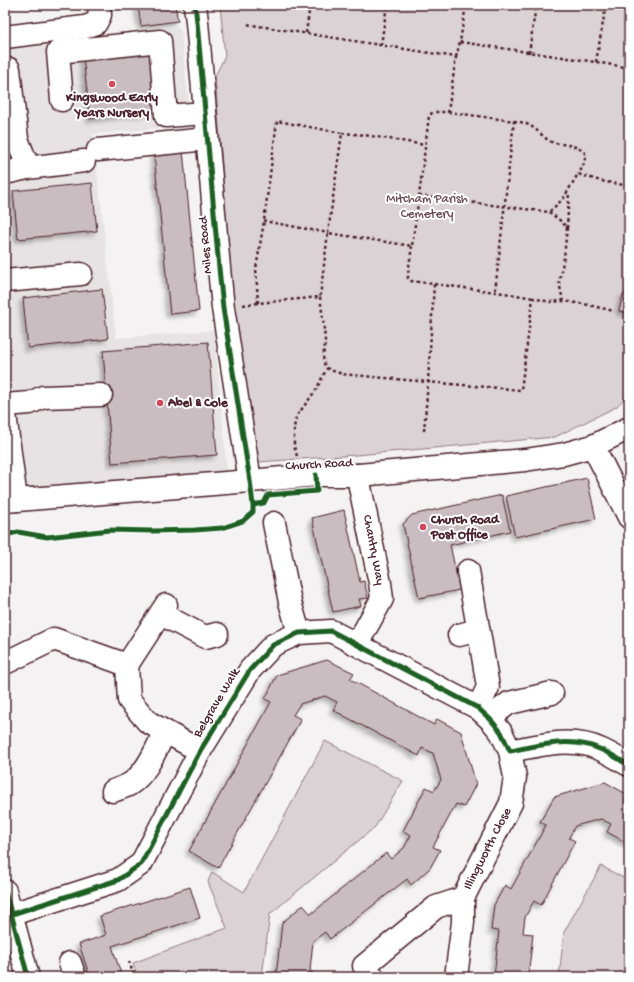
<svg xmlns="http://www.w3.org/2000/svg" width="634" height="982" font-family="'Gochi Hand',sans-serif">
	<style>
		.built { fill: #e7e2e3 }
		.green { fill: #dbd2d5; stroke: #927880 }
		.building { fill: #cabdc1; stroke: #4a1f2b; filter: url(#shadow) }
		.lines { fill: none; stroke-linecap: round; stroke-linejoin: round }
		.minor-casing { stroke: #4a1f2b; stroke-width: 25 }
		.path { stroke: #4a1f2b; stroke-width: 2.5; stroke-dasharray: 3 3; stroke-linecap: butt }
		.minor { stroke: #fff; stroke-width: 22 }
		.cycleway-casing { stroke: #fff; stroke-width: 8 }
		.cycleway { stroke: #1b5e20; stroke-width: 5 }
		.poi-dot { fill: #d1495b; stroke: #fff; stroke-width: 1.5 }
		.labels { text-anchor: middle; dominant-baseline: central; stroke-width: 4; stroke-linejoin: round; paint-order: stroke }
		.poi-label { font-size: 13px; font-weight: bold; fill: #4a1f2b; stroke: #fff; text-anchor: start }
		.park-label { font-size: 13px; fill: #6e4c56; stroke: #fff }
		.street-label { font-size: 13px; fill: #4a1f2b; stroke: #fff }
	</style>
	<defs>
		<filter id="shadow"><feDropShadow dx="-3.5" dy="3.5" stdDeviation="2" flood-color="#0004"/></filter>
	</defs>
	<rect width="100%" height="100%" fill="#f4f2f2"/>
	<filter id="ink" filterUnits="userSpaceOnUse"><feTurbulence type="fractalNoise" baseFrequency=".025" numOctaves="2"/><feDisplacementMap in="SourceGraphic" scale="8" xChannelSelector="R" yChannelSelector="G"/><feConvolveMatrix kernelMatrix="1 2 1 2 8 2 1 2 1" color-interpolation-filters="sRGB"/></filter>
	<g filter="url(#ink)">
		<!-- built -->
		<polygon class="built" points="177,27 181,31 191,125 93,134 116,338 214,330 227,471 5,490 5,47"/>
		<!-- green -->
		<g class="green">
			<polygon points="220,5 629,5 629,394 616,407 555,437 356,455 258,462 233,305 215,76 225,56"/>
			<polygon points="325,741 403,781 375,827 270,914 262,977 137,977 133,963 227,928 208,882 212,872 244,892"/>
			<polygon points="601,866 629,881 629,977 559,977 564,932"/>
		</g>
		<!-- building -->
		<g class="building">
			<polygon points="138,5 175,5 178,21 141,26"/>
			<polygon points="151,48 159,111 90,119 83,56"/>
			<polygon points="183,151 199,311 170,314 154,154"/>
			<polygon points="92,183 97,231 18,239 13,191"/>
			<polygon points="102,289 108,339 28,348 23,298"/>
			<polygon points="623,294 629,295 629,313 619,311"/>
			<polygon points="208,342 217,455 112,463 103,351"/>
			<polygon points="587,478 596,519 515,537 506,496"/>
			<polygon points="502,495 510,531 450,545 460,590 419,598 403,524 412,515"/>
			<polygon points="344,510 360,582 364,581 368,598 359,599 361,606 333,612 312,518"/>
			<polygon points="327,660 354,673 350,679 434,725 437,719 461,732 476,784 464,807 456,804 433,847 440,850 430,868 411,885 407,879 330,939 325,932 313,941 310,970 316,977 276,977 282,923 303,905 311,914 386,853 391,859 404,848 411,835 403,831 426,787 434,791 441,780 433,753 422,748 419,756 333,710 337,702 325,696 300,704 293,715 301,719 218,868 189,851 271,702 265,699 277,675"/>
			<polygon points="605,782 628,795 625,802 629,804 629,844 607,832 611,824 601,819 575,826 569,838 575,841 541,905 534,901 525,917 523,933 533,934 528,977 494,977 499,931 491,930 494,905 505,885 511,889 546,825 540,822 554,797"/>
			<polygon points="190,887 200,918 112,946 122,977 90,977 79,944 106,935 100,916"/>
		</g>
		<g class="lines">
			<defs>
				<g id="minor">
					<polyline points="195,5 197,22 219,268 223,308 250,481"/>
					<polyline points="5,37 85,27 96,23 100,15 99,5"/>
					<polyline points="5,69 9,69 17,139 25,159 27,168"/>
					<polyline points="62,100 58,52 160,41 166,116 205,113"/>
					<polyline points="98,150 207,139"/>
					<polyline points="5,173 27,168 84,161"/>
					<polyline points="5,281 81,274"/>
					<polyline points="5,405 30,403 43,397 101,395"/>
					<polyline points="5,414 16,500"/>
					<polyline points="593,446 629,517"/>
					<polyline points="5,501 250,481 316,475 359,475 525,460 564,454 593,446 629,428"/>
					<polyline points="274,523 290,602 299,633"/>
					<polyline points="468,571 481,644 488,687 478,708"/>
					<polyline points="161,614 205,637 217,634"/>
					<polyline points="459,635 478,630"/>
					<polyline points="357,644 382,599 380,583 360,487 359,475"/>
					<polyline points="5,663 54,639 127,665 166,605"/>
					<polyline points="127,665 129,700 148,722 200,751"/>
					<polyline points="489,718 509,703 552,693"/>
					<path d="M113,791C118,789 125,787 130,784C147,773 156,749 165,732"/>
					<polyline points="5,891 28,977"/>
					<path d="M12,914L118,880L141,864L200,751L250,670L273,645L299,633L331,631L478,708L491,720L501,732L510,751C540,745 572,736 602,750C611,754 620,760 629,765"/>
					<polyline points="70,963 75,977"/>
					<polyline points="373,977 364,966 436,907 463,898 511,803 515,777 510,751"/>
					<polyline points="456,977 463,922 463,898"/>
				</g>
			</defs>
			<!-- minor casing -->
			<use href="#minor" class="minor-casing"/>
			<!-- path -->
			<g class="path">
				<polyline points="306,33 310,5"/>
				<polyline points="460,42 596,62 629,68"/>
				<polyline points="381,45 387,5"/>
				<polyline points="529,53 536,5"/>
				<polyline points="456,57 460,42 466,5"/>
				<polyline points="596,62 606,5"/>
				<polyline points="448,112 514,121 495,292"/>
				<path d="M514,121C528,123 532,126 542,135C544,137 547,139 549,141C561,146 576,143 585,153C585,163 584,166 578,174"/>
				<polyline points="342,133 365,135 425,145"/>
				<polyline points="419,196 549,212 563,199 578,174 601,181 629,186"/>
				<polyline points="549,212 562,222 567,228 564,257 559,282 563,301"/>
				<polyline points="567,228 569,193"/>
				<polyline points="412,246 408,273 408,278 411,281 511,294 533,298"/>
				<path d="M320,297C322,311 324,326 325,341C325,349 320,362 327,368C331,371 337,372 342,374L428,382L521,390L533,298L550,302L563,301L584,304L614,311"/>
				<polyline points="258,303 256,269 264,221 277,121 342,133 328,233 264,221"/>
				<polyline points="243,305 258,303 320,297 328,233 412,246 419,196 429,116 433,112 448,112 456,57 246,24"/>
				<polyline points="424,431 428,382 434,284"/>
				<polyline points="297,456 294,446 294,428 296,417 316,390 327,368"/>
				<polyline points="129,961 134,977"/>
			</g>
			<!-- minor -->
			<use href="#minor" class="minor"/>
			<defs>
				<g id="cycleway">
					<polyline points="253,505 264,503 268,495 317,491 316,475"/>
					<polyline points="5,535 18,532 47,537 110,530 152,531 195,530 222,528 243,521 253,512 253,505 250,481 223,308 219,268 197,22 195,5"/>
					<polyline points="5,891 28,977"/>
					<path d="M12,914L118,880L141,864L200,751L250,670L273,645L299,633L331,631L478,708L491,720L501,732L510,751C540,745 572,736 602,750C611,754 620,760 629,765"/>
				</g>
			</defs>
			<!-- cycleway casing -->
			<use href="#cycleway" class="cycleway-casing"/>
			<!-- cycleway -->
			<use href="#cycleway" class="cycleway"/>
		</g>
	</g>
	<!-- markers -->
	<g class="poi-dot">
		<circle cx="112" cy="84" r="4"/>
		<circle cx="160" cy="403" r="4"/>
		<circle cx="423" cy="527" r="4"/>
	</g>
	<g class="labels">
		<!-- poi labels -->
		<g class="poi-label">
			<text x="112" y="98" text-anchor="middle">Kingswood Early<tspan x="112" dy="15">Years Nursery</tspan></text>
			<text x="168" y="403">Abel &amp; Cole</text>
			<text x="431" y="520">Church Road<tspan x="431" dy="15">Post Office</tspan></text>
		</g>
		<!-- park labels -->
		<g class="park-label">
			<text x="427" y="199">Mitcham Parish<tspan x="427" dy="15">Cemetery</tspan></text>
		</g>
		<!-- street labels -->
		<g class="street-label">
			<text transform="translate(206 245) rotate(-95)">Miles Road</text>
			<text transform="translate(319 465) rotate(-3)">Church Road</text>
			<text transform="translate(373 550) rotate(79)">Chantry Way</text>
			<text transform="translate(217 703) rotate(-59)">Belgrave Walk</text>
			<text transform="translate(488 849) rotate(-63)">Illingworth Close</text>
		</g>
	</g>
	<!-- margin -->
	<rect width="634" height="982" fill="none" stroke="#fff" stroke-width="20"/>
	<rect x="10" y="10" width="614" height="962" fill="none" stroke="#4a1f2b" stroke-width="1.5" filter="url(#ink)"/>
</svg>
